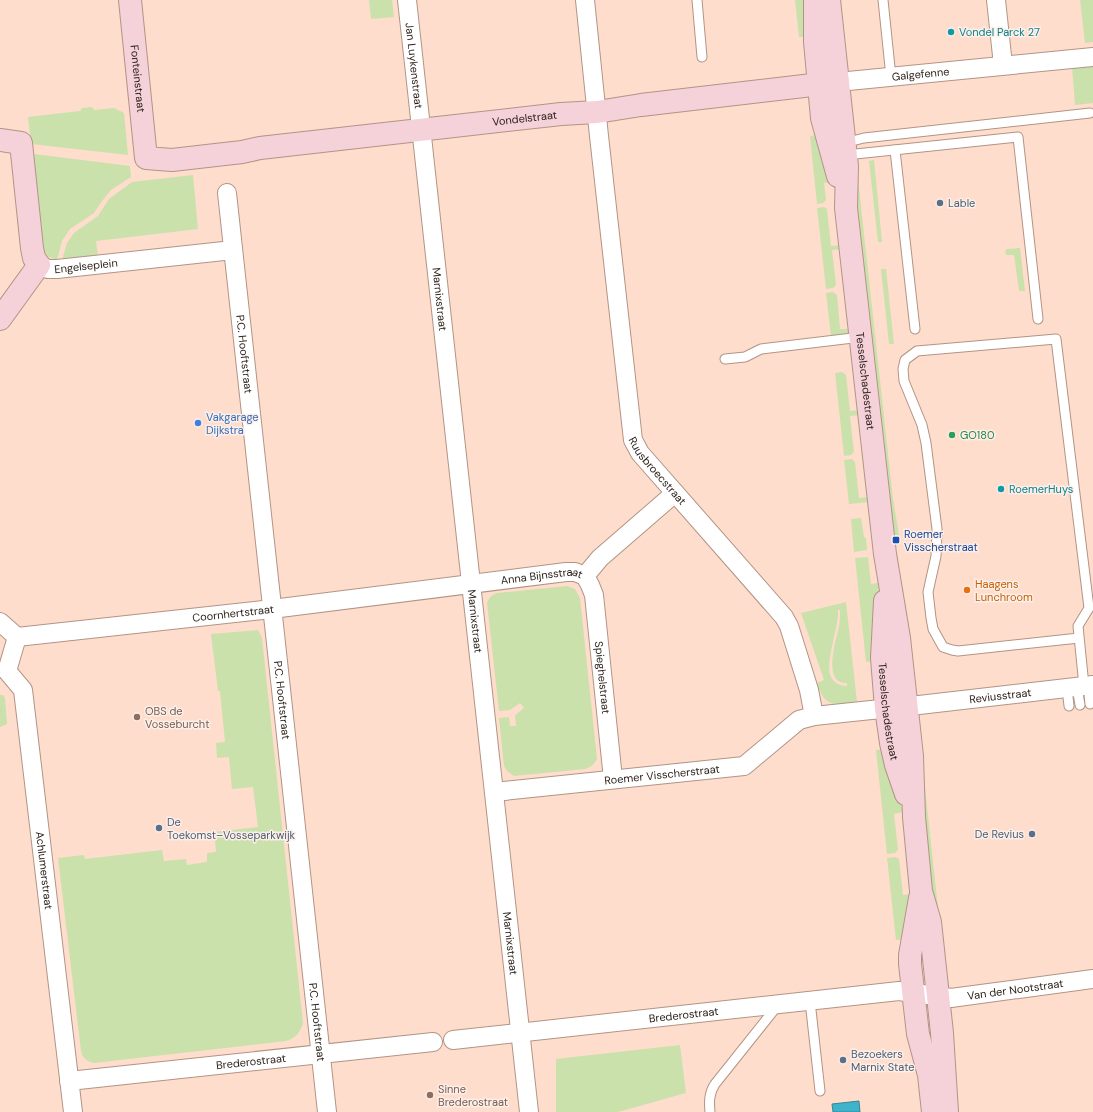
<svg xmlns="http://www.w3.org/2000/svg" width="1093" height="1112" font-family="'DM Sans',sans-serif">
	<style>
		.green { fill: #cae1ab; fill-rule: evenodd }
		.water { fill: #3eb3cc; stroke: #378696 }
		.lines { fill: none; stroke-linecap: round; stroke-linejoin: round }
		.lane-casing { stroke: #b29485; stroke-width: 11 }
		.street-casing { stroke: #b29485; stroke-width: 20 }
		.secondary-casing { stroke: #b29485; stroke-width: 24 }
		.lane { stroke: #fff; stroke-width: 9 }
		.street { stroke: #fff; stroke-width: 18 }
		.secondary { stroke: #f5d1d9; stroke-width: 22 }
		.culture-dot { fill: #0f9aa8; stroke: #fcefe8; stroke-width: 1.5 }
		.service-dot { fill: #5c6f8a; stroke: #fcefe8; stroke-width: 1.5 }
		.shop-dot { fill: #3f7fe0; stroke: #fcefe8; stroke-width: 1.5 }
		.leisure-dot { fill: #2e9e5b; stroke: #fcefe8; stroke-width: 1.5 }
		.transit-dot { fill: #1a4fb4; stroke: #fcefe8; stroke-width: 1.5 }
		.food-dot { fill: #e8710a; stroke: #fcefe8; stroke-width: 1.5 }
		.education-dot { fill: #8d6e63; stroke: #fcefe8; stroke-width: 1.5 }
		.labels { text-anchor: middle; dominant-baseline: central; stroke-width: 3; stroke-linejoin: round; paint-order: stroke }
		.culture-label { font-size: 11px; fill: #0d838f; stroke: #fcefe8; text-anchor: start }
		.street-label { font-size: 11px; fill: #281d17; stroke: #fcefe8 }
		.service-label { font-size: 11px; fill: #4e5e75; stroke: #fcefe8; text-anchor: start }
		.shop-label { font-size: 11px; fill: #366cbe; stroke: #fcefe8; text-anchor: start }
		.leisure-label { font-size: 11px; fill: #27864d; stroke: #fcefe8; text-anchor: start }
		.transit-label { font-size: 11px; fill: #164399; stroke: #fcefe8; text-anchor: start }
		.food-label { font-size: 11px; fill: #c56008; stroke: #fcefe8; text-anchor: start }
		.education-label { font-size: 11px; fill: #785e54; stroke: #fcefe8; text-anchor: start }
	</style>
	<rect width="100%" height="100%" fill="#feddcd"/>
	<!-- green -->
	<g class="green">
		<polygon points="369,0 392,0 394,17 371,19"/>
		<polygon points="795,0 809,0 807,37 799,37"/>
		<polygon points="1080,0 1093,0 1093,42 1085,43"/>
		<polygon points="1093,65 1093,103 1075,105 1072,67"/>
		<polygon points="92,107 94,110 114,108 124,113 128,155 31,144 28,117 80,111 82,108"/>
		<polygon points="819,135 833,182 824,183 826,200 823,203 817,204 810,136"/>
		<polygon points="34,154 130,166 131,177 111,190 102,201 94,213 70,229 62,241 57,260 49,257 43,251 33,155"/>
		<polygon points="874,160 882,242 878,242 869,161"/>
		<polygon points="853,170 857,170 893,499 899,535 893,535"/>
		<polygon points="193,175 198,229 96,241 98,256 62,260 67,243 74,233 98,216 109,199 132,182"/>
		<polygon points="824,207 827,209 831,246 841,245 841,249 832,250 836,285 833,288 826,289 817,208"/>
		<polygon points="1020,248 1025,291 1019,291 1014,255 1006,255 1005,251 1007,249"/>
		<polygon points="881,269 886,269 894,344 889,344"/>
		<polygon points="833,292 837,295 840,329 850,329 850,334 831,336 826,293"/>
		<polygon points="842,372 846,375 850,411 859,410 859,415 850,416 854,452 851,455 844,456 835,373"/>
		<polygon points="852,459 855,462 859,498 868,497 869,502 849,504 844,460"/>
		<polygon points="861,518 864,537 866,538 867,550 854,552 851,519"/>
		<polygon points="868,557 871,584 878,583 879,598 875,661 866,662 855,558"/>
		<path d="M567,586L575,589L580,598L597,759C594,765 591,767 585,769L514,776L507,771L504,766L499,718L509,717L510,726H516L515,715L524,708L520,703L510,710L499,711L487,603C489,597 492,595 497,593Z"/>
		<path d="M846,602L857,702C834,705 825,708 817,683L824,680L801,613ZM838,610H840C840,616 840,621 839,626C836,641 822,684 847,683V686C839,686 832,682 830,674C827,661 835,636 837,623C838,619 838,614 838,610Z"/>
		<path d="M258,630L262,638L303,1023C300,1033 296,1038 286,1041L94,1063C87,1061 83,1059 81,1051L58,858L84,855L85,859L162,850L164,861L186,859L187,865L207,862V853L216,852L214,832L258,827L253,787L232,789L229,757L217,758L216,743L225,742L220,691H218L211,634Z"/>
		<polygon points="0,695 3,695 5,698 7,724 0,727"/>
		<polygon points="885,749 903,812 894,814 898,850 895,853 887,854 876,750"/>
		<polygon points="922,760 941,936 937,936 918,761"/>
		<polygon points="895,857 899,859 903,895 912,894 907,939 896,940 887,858"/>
		<polygon points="680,1045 686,1093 618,1112 556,1112 556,1059"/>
	</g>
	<!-- water -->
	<polygon class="water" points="859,1101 860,1112 833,1112 832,1104"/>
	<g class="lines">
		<defs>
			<g id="lane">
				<polyline points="697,0 702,57"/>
				<polyline points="883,0 891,77"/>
				<polyline points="844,143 864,138 1090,113"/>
				<polyline points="895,150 915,329"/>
				<polyline points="846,155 1018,137 1038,319"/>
				<polyline points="725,359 745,357 761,349 861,337"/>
				<polyline points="1079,638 958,651 952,650 943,647 933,629 931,618 928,592 936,556 937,529 926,443 922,425 904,381 903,369 905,360 917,351 1056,339 1089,608 1078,626 1084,686"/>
				<polyline points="1088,685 1090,704"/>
				<polyline points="1077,687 1080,705"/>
				<polyline points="1067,688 1069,706"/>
				<polyline points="810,1001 820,1091"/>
				<path d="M710,1112C709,1102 709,1093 715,1084L778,1005"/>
			</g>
			<g id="street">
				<path id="s1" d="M407,0L529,1112"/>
				<path id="s2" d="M585,0L599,136L633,440L640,453L784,617L789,626L809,690L814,716"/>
				<polyline points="996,0 1003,65"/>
				<path id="s3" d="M838,82L1093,57"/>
				<path id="s4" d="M227,193L327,1112"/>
				<path id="s5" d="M39,265L48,269H57L233,250"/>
				<path id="s6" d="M585,576L590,585L594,595L613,779"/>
				<path id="s7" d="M0,622L17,637L272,609L566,572H575L585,576L600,558L675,493"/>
				<path id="s8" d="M17,637L7,671L23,690L73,1112"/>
				<path id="s9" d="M494,792L744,766L799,720L814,716L919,705L1093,685"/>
				<path id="s10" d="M453,1040L899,991L951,998L1093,979"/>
				<path id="s11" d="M69,1081L433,1042"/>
			</g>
			<g id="secondary">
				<path id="s12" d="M130,0L146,158L172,160L242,152L260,148L561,114L597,112L641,105L838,82"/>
				<polyline points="815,0 815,42 822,118 838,176"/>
				<path id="s13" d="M829,0L847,166L846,208L885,554L899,638L912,756L914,817L921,891L930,922L942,1033L947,1112"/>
				<polyline points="0,140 21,143 32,248 34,258 39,265 0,319"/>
				<path id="s14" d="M885,601L882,658L886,708L891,743L896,765L906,794"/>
				<polyline points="920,898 910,955 910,964 918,1034 929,1075 933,1112"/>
			</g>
		</defs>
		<!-- lane casing -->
		<use href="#lane" class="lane-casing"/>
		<!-- street casing -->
		<use href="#street" class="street-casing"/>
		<!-- secondary casing -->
		<use href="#secondary" class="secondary-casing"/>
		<!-- lane -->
		<use href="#lane" class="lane"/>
		<!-- street -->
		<use href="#street" class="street"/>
		<!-- secondary -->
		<use href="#secondary" class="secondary"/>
	</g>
	<!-- markers -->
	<g class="culture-dot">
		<circle cx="951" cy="32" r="4"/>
		<circle cx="1001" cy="489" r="4"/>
	</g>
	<g class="service-dot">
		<circle cx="940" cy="203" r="4"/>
		<circle cx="159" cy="828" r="4"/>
		<circle cx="1032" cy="834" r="4"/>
		<circle cx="843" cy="1060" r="4"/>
	</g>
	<circle class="shop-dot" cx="198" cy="423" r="4"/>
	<circle class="leisure-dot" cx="952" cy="435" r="4"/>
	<rect class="transit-dot" x="892" y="536" width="8" height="8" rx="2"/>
	<circle class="food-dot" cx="967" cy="590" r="4"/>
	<g class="education-dot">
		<circle cx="137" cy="717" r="4"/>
		<circle cx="430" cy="1095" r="4"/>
	</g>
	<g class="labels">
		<!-- culture labels -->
		<g class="culture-label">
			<text x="959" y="32">Vondel Parck 27</text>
			<text x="1009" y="489">RoemerHuys</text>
		</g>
		<!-- street labels -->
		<g class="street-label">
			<text stroke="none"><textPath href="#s1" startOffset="66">Jan Luykenstraat</textPath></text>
			<text stroke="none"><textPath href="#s3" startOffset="83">Galgefenne</textPath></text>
			<text stroke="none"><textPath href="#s12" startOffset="79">Fonteinstraat</textPath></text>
			<text stroke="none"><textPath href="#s12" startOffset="540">Vondelstraat</textPath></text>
			<text stroke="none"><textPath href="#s5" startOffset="48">Engelseplein</textPath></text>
			<text stroke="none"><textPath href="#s1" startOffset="301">Marnixstraat</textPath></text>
			<text stroke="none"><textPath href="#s4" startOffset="162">P.C. Hooftstraat</textPath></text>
			<text stroke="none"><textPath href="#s13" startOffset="383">Tesselschadestraat</textPath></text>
			<text stroke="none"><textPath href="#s2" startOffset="482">Ruusbroecstraat</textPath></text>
			<text stroke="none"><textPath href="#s7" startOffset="551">Anna Bijnsstraat</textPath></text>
			<text stroke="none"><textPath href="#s7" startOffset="240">Coornhertstraat</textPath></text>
			<text stroke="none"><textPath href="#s1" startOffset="625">Marnixstraat</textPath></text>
			<text stroke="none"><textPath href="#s6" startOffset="104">Spieghelstraat</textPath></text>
			<text stroke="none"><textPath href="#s9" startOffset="526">Reviusstraat</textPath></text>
			<text stroke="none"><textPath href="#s4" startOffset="510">P.C. Hooftstraat</textPath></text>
			<text stroke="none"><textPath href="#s14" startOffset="111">Tesselschadestraat</textPath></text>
			<text stroke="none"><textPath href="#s9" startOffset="169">Roemer Visscherstraat</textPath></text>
			<text stroke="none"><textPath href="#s8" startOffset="242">Achlumerstraat</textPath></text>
			<text stroke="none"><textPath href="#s1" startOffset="949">Marnixstraat</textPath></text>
			<text stroke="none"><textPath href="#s10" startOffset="566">Van der Nootstraat</textPath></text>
			<text stroke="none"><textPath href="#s10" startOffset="232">Brederostraat</textPath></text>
			<text stroke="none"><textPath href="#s4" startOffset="834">P.C. Hooftstraat</textPath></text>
			<text stroke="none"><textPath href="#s11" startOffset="183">Brederostraat</textPath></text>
		</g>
		<!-- service labels -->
		<g class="service-label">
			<text x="948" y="203">Lable</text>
			<text x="167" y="822">De<tspan x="167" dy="13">Toekomst–Vosseparkwijk</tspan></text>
			<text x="1024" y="834" text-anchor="end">De Revius</text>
			<text x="851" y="1054">Bezoekers<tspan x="851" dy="13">Marnix State</tspan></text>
		</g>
		<!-- shop labels -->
		<g class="shop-label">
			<text x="206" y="417">Vakgarage<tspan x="206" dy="13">Dijkstra</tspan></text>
		</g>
		<!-- leisure labels -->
		<g class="leisure-label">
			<text x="960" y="435">GO180</text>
		</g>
		<!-- transit labels -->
		<g class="transit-label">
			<text x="904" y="534">Roemer<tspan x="904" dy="13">Visscherstraat</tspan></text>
		</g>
		<!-- food labels -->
		<g class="food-label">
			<text x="975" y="584">Haagens<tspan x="975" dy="13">Lunchroom</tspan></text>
		</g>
		<!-- education labels -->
		<g class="education-label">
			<text x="145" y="711">OBS de<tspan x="145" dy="13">Vosseburcht</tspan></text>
			<text x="438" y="1089">Sinne<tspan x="438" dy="13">Brederostraat</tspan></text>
		</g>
	</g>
</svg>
